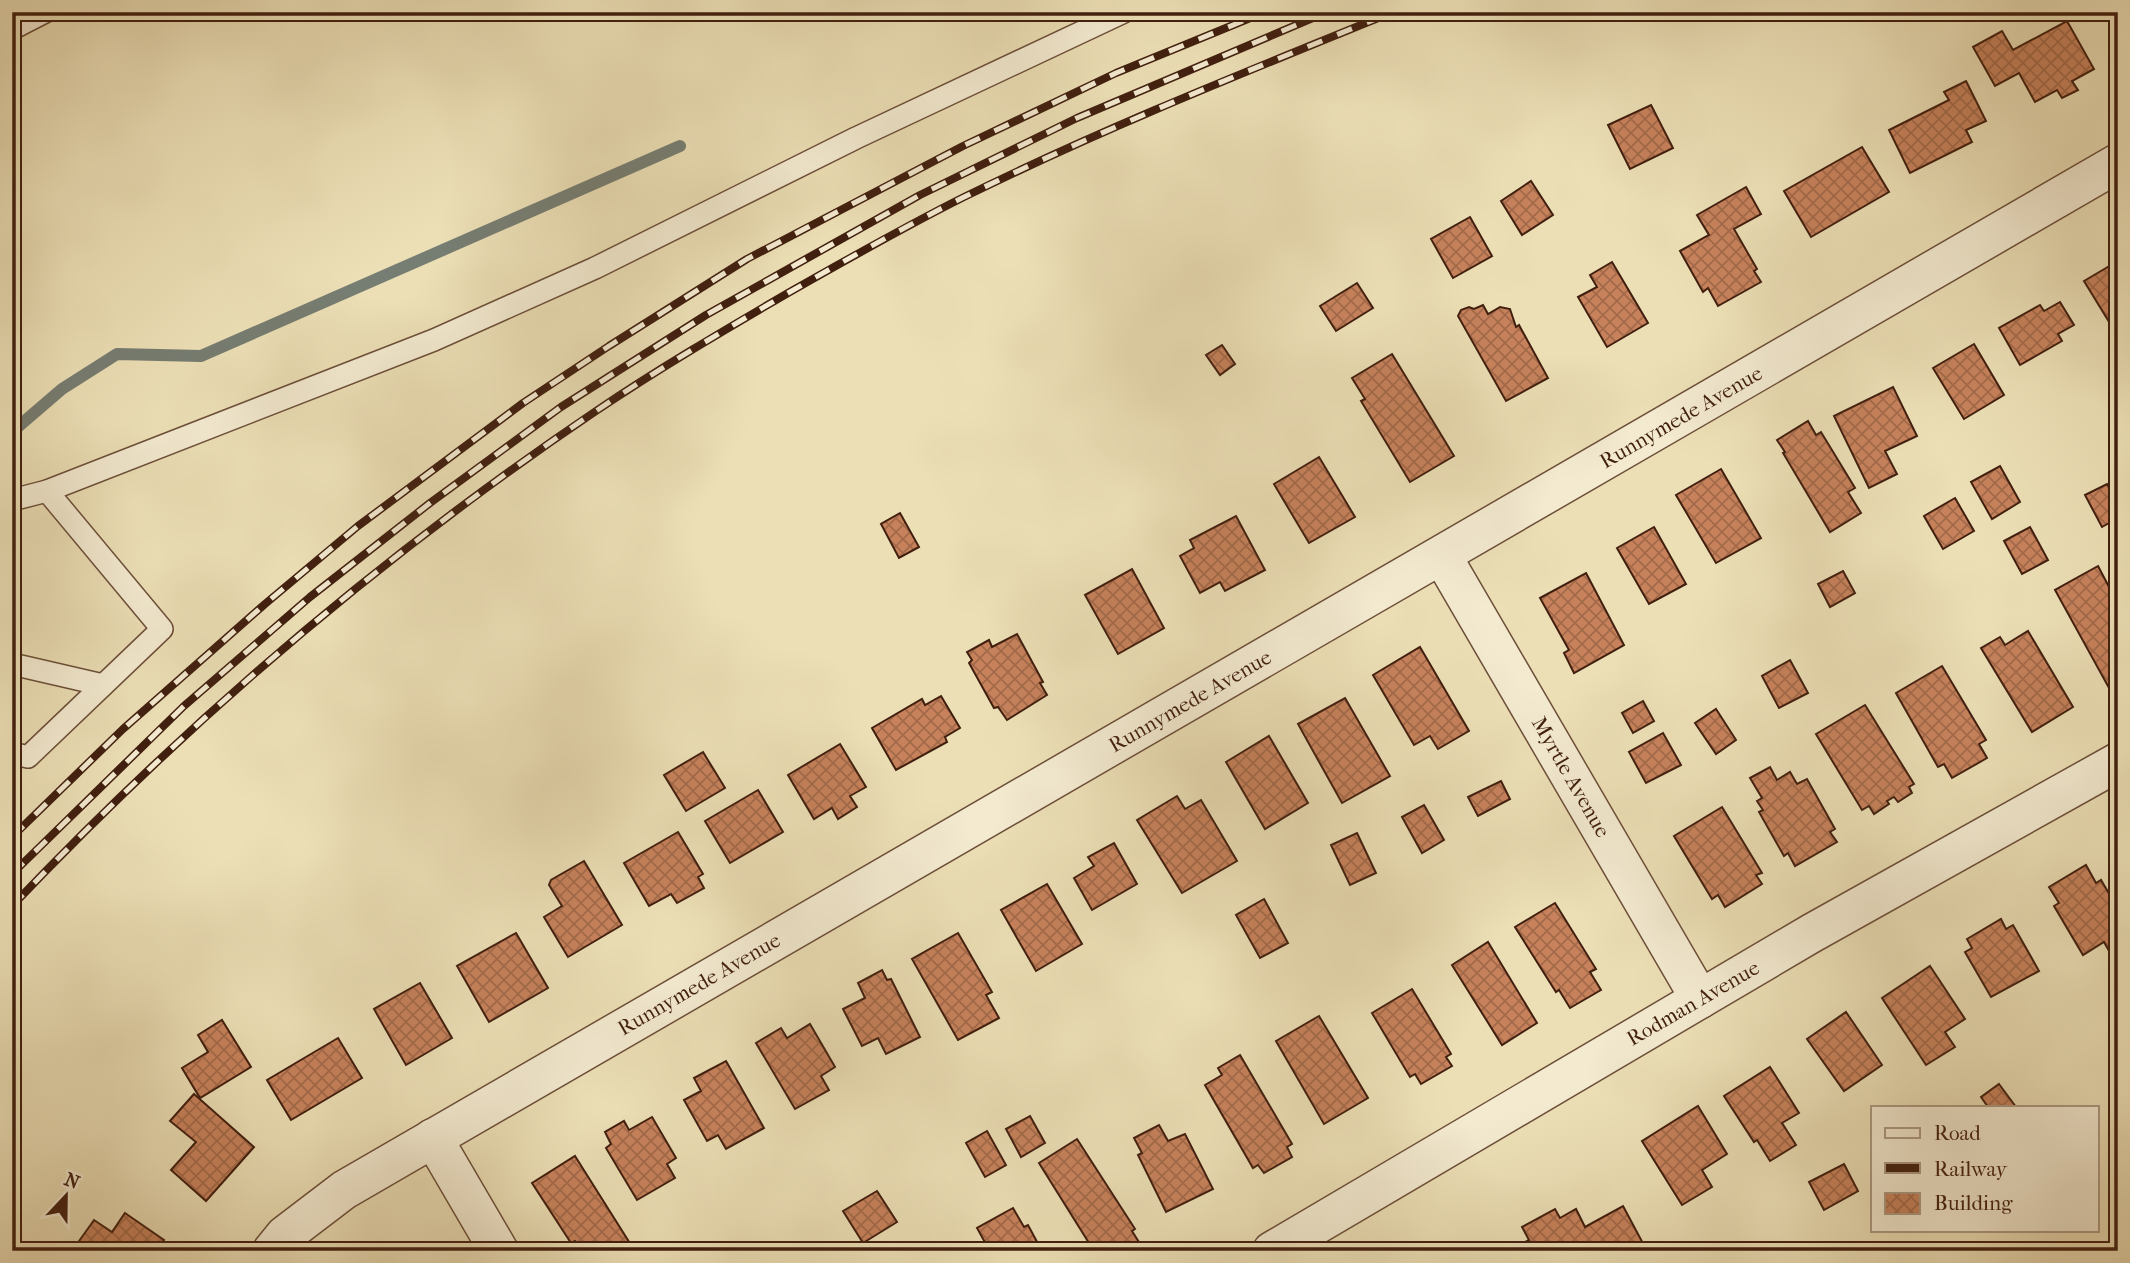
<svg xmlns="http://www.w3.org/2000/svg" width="2130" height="1263" font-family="'IM FELL French Canon',serif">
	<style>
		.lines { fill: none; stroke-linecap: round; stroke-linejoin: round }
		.stream { stroke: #767d72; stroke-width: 12 }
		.building { fill: url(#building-cross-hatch); stroke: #411f0f; stroke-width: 2 }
		.service-casing { stroke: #6c4f39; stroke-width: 24 }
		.minor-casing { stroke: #6c4f39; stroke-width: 41 }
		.service { stroke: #f3ead0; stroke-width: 21 }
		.minor { stroke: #f3ead0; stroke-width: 38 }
		.rail-casing { stroke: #411f0f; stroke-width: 8 }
		.rail { stroke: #f3ead0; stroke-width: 5; stroke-dasharray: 16; stroke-linecap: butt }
		.labels { text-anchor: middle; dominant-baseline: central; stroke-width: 7; stroke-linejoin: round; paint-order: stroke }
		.street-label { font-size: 21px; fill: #411f0f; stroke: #f3ead0 }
	</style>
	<defs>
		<pattern id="building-cross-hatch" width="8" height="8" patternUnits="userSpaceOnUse" patternTransform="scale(1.75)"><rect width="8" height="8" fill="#c7825c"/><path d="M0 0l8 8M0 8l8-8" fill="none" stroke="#a36a4a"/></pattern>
	</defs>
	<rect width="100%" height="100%" fill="#ecdfb6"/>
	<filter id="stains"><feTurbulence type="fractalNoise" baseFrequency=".00286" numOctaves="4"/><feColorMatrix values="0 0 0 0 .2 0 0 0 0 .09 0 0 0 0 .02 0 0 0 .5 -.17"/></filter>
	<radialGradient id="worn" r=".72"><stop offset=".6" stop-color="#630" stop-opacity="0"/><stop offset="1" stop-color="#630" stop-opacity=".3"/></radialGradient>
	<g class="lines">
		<!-- stream -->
		<polyline class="stream" points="12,432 62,389 117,354 201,356 680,146"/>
	</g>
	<!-- building -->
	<g class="building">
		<polygon points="2067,21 2094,69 2072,81 2078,90 2062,98 2057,90 2035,102 2019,73 1995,86 1973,47 2002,31 2013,50"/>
		<polygon points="1966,81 1986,121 1966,130 1972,142 1910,173 1889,130 1949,100 1944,92"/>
		<polygon points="1651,105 1673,148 1630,169 1608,125"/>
		<polygon points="1862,147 1889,192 1811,237 1784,191"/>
		<polygon points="1531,181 1553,215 1522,235 1501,201"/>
		<polygon points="1746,187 1761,214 1734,229 1757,269 1754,271 1761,282 1718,306 1708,288 1703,292 1680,251 1709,235 1697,215"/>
		<polygon points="1470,217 1492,256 1453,278 1431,239"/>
		<polygon points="2118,261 2118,328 2114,330 2084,281"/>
		<polygon points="1612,262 1648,323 1607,347 1578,297 1597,287 1590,275"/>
		<polygon points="1357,283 1373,308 1336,331 1320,306"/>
		<polygon points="2060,302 2074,325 2058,334 2062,341 2020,365 1999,328 2040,305 2044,311"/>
		<polygon points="1483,305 1488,314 1500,307 1510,309 1516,327 1519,325 1548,378 1506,401 1458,316 1461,310 1469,307 1474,309"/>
		<polygon points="1974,344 2004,395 1964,419 1933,368"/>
		<polygon points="1222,345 1235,364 1220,375 1206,355"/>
		<polygon points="1392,354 1454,456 1410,482 1361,401 1365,399 1352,378"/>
		<polygon points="1893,387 1917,436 1885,451 1897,474 1869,488 1834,416"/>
		<polygon points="1808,421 1816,435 1821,432 1855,488 1848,492 1861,513 1830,532 1783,453 1785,452 1777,440"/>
		<polygon points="1319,457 1355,517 1309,543 1274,484"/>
		<polygon points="2000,466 2020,502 1992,519 1971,482"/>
		<polygon points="1721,469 1761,538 1716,563 1676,495"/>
		<polygon points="2107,484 2118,504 2118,518 2102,527 2085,495"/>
		<polygon points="1955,498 1974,531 1943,549 1924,516"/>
		<polygon points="900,513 919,547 899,558 881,524"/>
		<polygon points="1236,516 1265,570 1225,591 1220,582 1200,593 1180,556 1194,548 1190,540"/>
		<polygon points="1654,527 1686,584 1649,604 1617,548"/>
		<polygon points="2030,527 2048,560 2022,574 2004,541"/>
		<polygon points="2098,566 2118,604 2118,683 2109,688 2055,590"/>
		<polygon points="1132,569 1164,628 1118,654 1085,595"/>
		<polygon points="1843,571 1855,593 1830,607 1818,584"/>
		<polygon points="1586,573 1624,645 1574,673 1564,653 1569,650 1540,598"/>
		<polygon points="2028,631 2073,707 2032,732 1981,648 2000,637 2005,645"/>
		<polygon points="1017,634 1043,682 1040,683 1047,695 1007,720 998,707 994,708 969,663 972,660 967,652 989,640 992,647"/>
		<polygon points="1420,647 1469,731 1438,749 1430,736 1414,745 1373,675"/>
		<polygon points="1790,660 1808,693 1779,708 1762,676"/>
		<polygon points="1942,666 1986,740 1979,744 1987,758 1952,778 1944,764 1938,767 1896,693"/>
		<polygon points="941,696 960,728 945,737 947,742 896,770 872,728 922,699 925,705"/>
		<polygon points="1345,698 1390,776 1342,803 1298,724"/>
		<polygon points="1643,701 1654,721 1633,733 1622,713"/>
		<polygon points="1865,705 1914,784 1909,787 1912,793 1898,802 1894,797 1887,801 1889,804 1874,814 1869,806 1862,810 1816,734"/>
		<polygon points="1716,709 1736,740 1716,754 1695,723"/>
		<polygon points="1663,733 1681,765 1646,783 1629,752"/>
		<polygon points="1269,736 1308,803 1265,829 1226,762"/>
		<polygon points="840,744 866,787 850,796 857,807 838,819 832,808 814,819 788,775"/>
		<polygon points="703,752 725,788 686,811 664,775"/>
		<polygon points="1770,767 1777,780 1790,772 1797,784 1807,779 1835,829 1830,832 1837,842 1795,866 1788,853 1784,856 1759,812 1763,810 1757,801 1762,798 1750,778"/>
		<polygon points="1501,781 1510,799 1478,816 1468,797"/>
		<polygon points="758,790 783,832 730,863 705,821"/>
		<polygon points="1177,796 1185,809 1201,800 1237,861 1182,893 1137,820"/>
		<polygon points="1424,805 1444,840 1422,853 1402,817"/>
		<polygon points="1722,807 1762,873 1756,875 1762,884 1725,907 1718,895 1712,899 1674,836"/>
		<polygon points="678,832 703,874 698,877 704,888 677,903 671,894 649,906 624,863"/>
		<polygon points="1357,833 1376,873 1350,885 1331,845"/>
		<polygon points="1114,843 1137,884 1092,910 1074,878 1094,866 1088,857"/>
		<polygon points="584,861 622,925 568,957 544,917 562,906 549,885 551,880"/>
		<polygon points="2086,865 2096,883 2101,880 2118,909 2118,946 2109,951 2104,942 2083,955 2054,906 2059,903 2049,887"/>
		<polygon points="1047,884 1082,944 1036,971 1001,910"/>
		<polygon points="1264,899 1288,943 1260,958 1236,915"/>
		<polygon points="1555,903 1596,969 1590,972 1601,990 1570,1008 1559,990 1556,992 1515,927"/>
		<polygon points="2001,919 2006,929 2013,925 2039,971 1991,997 1965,952 1972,948 1967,939"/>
		<polygon points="516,933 548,988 489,1022 457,966"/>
		<polygon points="958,933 992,992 986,995 999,1018 958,1040 912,959"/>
		<polygon points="1488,942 1537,1023 1502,1045 1452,965"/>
		<polygon points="1930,966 1965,1019 1945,1032 1955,1047 1926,1065 1882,998"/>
		<polygon points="882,970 887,980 891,979 920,1037 886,1054 878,1038 862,1046 843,1009 865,998 858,983"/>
		<polygon points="420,983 452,1038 406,1065 374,1009"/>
		<polygon points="1412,989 1451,1054 1446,1057 1452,1066 1421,1084 1415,1074 1410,1077 1372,1013"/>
		<polygon points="1846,1012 1882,1065 1844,1091 1807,1039"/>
		<polygon points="1319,1016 1368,1098 1324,1124 1276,1041"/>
		<polygon points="222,1020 251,1067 200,1098 182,1068 208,1052 198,1035"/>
		<polygon points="810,1024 835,1067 821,1076 829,1090 795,1109 756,1043 781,1028 787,1038"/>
		<polygon points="338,1038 362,1078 291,1120 267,1080"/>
		<polygon points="1240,1055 1292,1144 1287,1147 1292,1157 1264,1173 1258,1165 1253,1168 1205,1085 1222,1075 1218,1068"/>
		<polygon points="726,1061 764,1128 726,1149 718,1135 707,1141 684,1100 701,1091 694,1078"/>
		<polygon points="1770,1067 1799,1113 1782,1123 1796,1145 1770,1161 1757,1140 1754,1142 1724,1096"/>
		<polygon points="1999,1084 2016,1107 1988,1107 1981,1097"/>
		<polygon points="194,1094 254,1147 206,1201 171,1170 196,1142 170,1121"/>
		<polygon points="1698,1106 1727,1154 1702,1170 1712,1187 1682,1205 1642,1141"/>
		<polygon points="1030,1116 1045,1143 1021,1157 1006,1129"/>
		<polygon points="652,1117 676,1158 667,1164 675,1178 637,1200 606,1148 611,1144 605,1132 624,1121 629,1130"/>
		<polygon points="1159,1125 1168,1141 1185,1134 1213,1189 1166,1212 1138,1155 1142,1153 1134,1138"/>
		<polygon points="987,1131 1006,1165 985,1177 966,1143"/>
		<polygon points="1077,1139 1135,1229 1132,1231 1142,1247 1135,1251 1094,1251 1039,1163"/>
		<polygon points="575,1156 631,1245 621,1251 582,1251 575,1241 571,1243 532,1183"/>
		<polygon points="1844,1164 1858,1191 1824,1210 1809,1182"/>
		<polygon points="877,1191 897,1222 863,1243 843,1211"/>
		<polygon points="1623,1206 1646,1249 1642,1251 1509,1251 1529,1240 1522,1227 1555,1209 1560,1218 1576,1209 1585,1227"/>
		<polygon points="1013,1208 1024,1227 1028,1225 1042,1251 982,1251 981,1249 987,1246 977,1228"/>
		<polygon points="125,1213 164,1240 156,1251 72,1251 94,1220 112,1232"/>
	</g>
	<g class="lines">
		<defs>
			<g id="service">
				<polyline points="12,29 45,12"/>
				<polyline points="12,500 47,491 434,340 595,268 856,138 1124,12"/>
				<polyline points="12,664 103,685"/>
				<polyline points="12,753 28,757 162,629 47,491"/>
			</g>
			<g id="minor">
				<polyline points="1442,556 1700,999"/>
				<polyline points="433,1138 499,1251"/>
				<polyline points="272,1251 285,1235 344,1190 2118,163"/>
				<polyline points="1272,1251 1812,933 2118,762"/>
			</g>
		</defs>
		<!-- service casing -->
		<use href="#service" class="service-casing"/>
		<!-- minor casing -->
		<use href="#minor" class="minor-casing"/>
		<!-- service -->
		<use href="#service" class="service"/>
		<!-- minor -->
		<use href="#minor" class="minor"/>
		<defs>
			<g id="rail">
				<polyline points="12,837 123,729 265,604 358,526 523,403 609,346 747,259 963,146 1116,73 1265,12"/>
				<polyline points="12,874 184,706 310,597 430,503 561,407 706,315 920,195 1077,118 1327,12"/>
				<path d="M12,906C188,721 384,554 596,411C658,369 723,331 788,293C846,260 904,227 964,197C1104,128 1248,71 1393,12"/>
			</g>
		</defs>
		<!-- rail casing -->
		<use href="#rail" class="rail-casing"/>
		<!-- rail -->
		<use href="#rail" class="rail"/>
	</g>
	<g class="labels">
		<!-- street labels -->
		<g class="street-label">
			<text transform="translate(1681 417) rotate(-30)">Runnymede Avenue</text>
			<text transform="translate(1190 701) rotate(-30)">Runnymede Avenue</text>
			<text transform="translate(1571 777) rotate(60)">Myrtle Avenue</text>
			<text transform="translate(699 984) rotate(-30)">Runnymede Avenue</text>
			<text transform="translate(1693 1003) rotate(-30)">Rodman Avenue</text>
		</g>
	</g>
	<!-- margin -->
	<rect width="2130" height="1263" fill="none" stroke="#ecdfb6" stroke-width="42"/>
	<rect x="14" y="14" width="2102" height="1235" fill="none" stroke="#411f0f" stroke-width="3.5"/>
	<rect x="21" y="21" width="2088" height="1221" fill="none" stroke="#411f0f" stroke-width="2"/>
	<!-- legend -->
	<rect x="1871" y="1106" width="228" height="126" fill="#f3ead0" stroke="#ac9983" stroke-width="2"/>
	<rect x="1885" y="1128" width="35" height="10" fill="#f3ead0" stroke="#ac9983" stroke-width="2"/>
	<text x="1934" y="1140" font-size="21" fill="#411f0f">Road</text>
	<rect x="1885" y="1163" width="35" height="10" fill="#411f0f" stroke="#ac9983" stroke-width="2"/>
	<text x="1934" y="1176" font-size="21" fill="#411f0f">Railway</text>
	<rect x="1885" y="1193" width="35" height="21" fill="url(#building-cross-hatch)" stroke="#ac9983" stroke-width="2"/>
	<text x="1934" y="1210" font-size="21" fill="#411f0f">Building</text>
	<!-- north arrow -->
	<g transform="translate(66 1196) rotate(22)" stroke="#f3ead0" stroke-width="5" paint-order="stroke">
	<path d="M0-5L12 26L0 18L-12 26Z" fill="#411f0f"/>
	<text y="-10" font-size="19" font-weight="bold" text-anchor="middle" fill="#411f0f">N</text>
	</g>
	<rect width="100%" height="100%" filter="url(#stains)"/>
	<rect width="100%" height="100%" fill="url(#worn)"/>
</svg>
